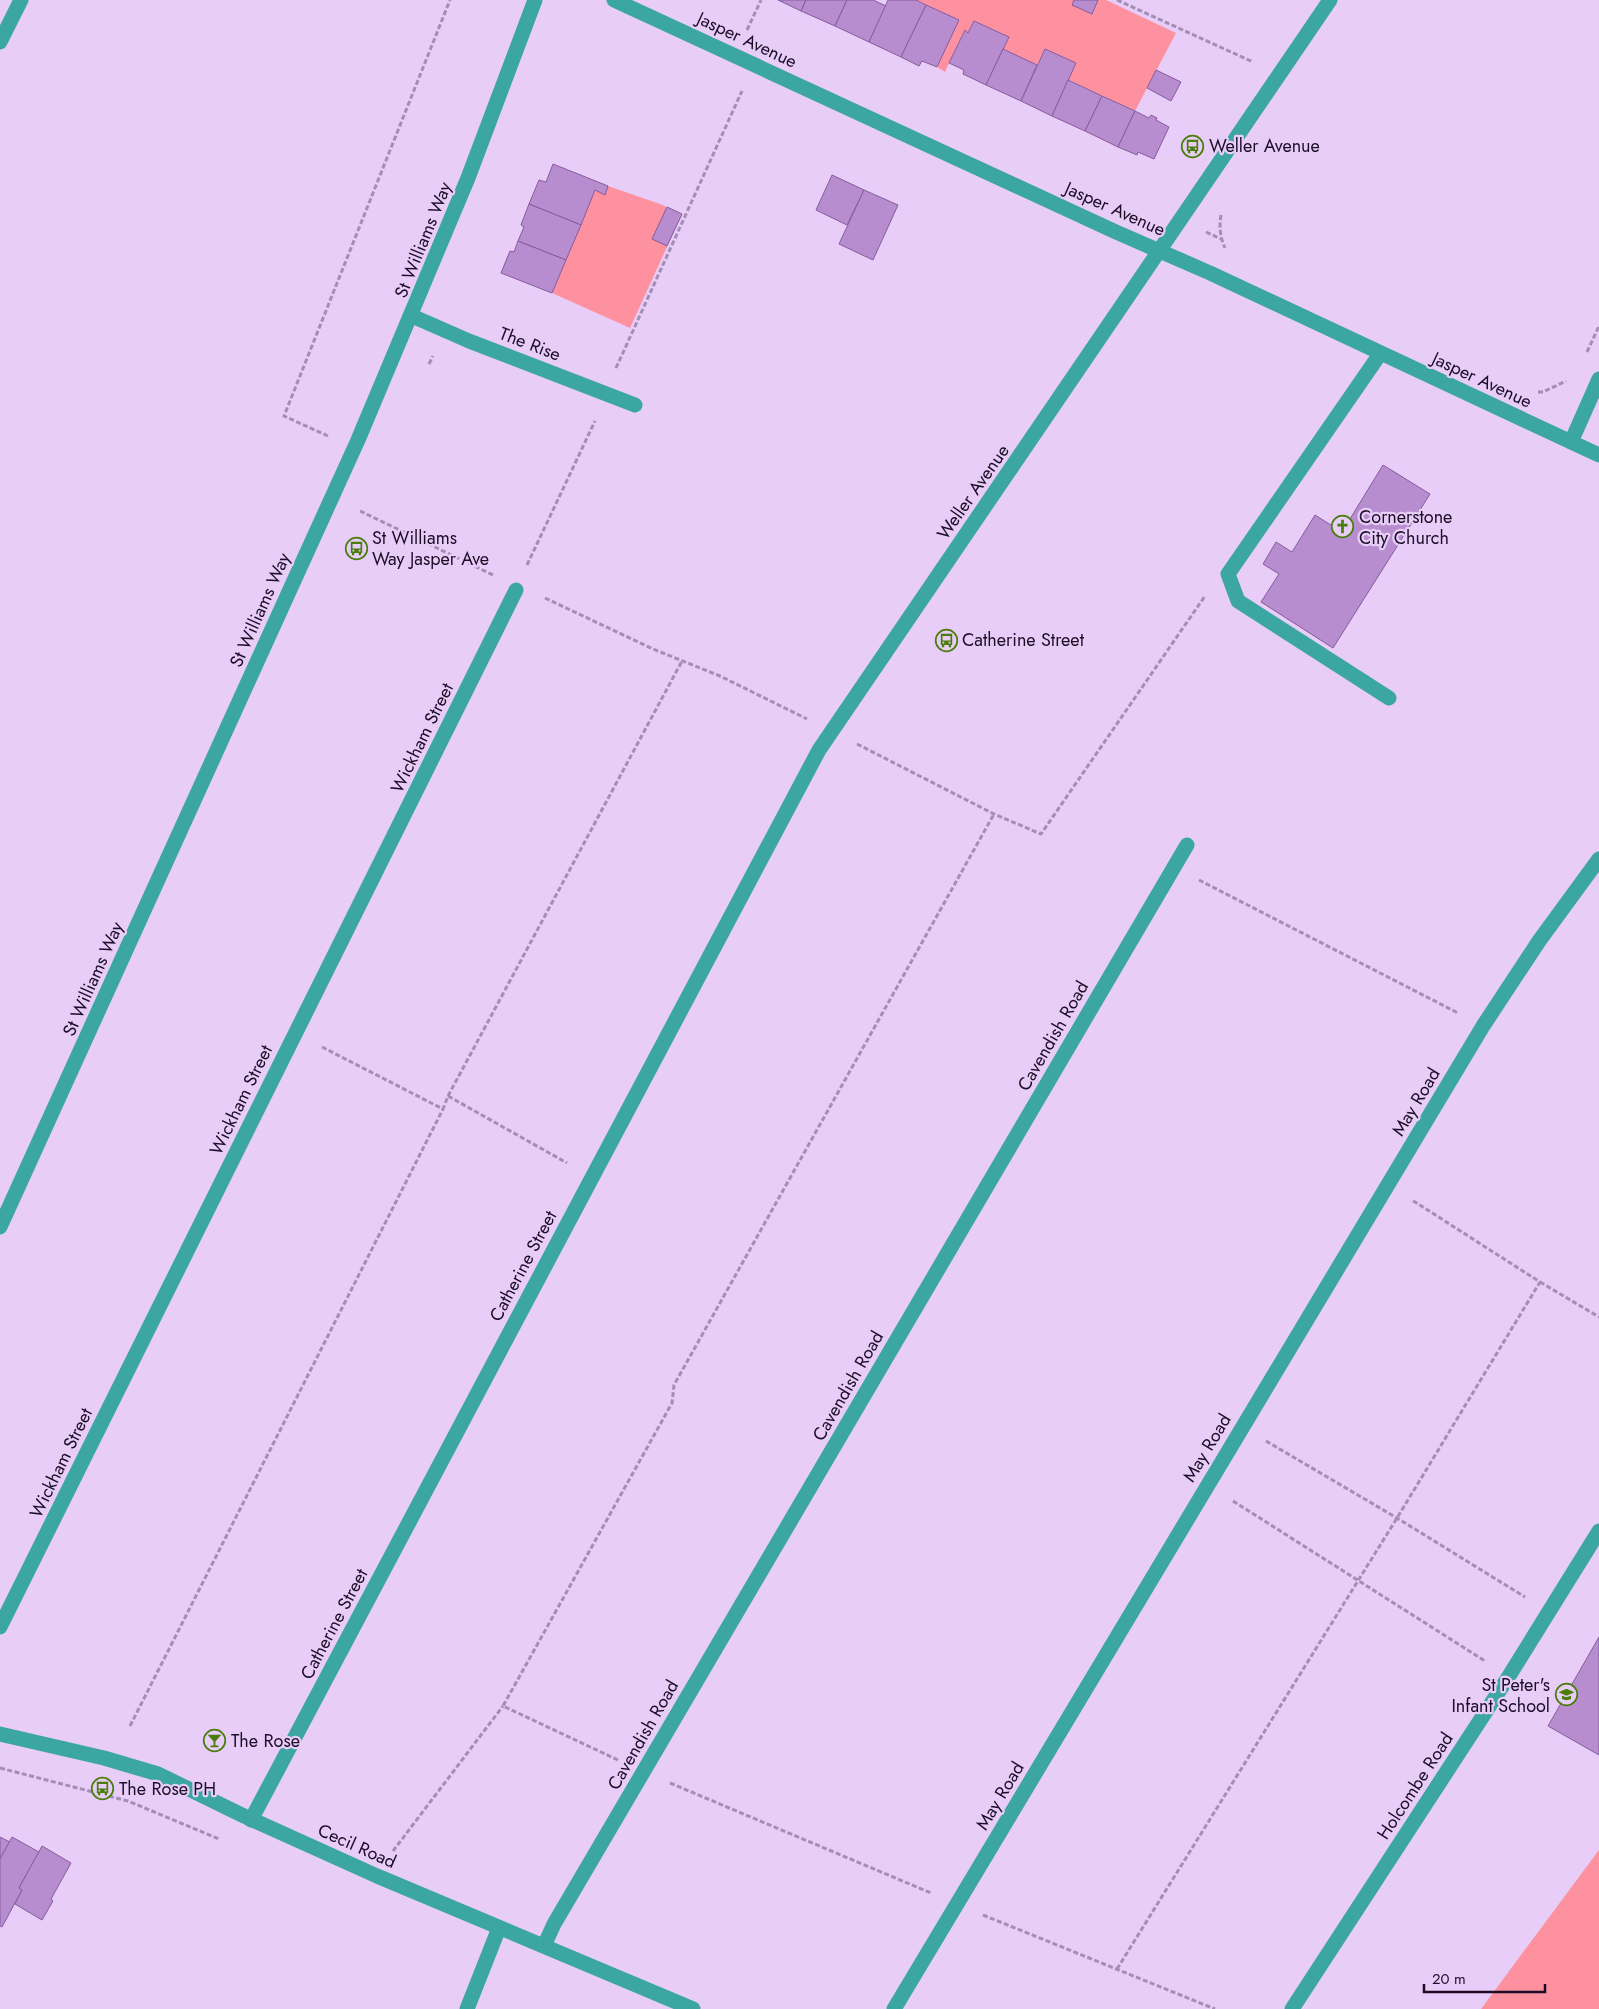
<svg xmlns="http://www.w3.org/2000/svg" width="1599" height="2009" font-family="Jost,sans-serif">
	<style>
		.green { fill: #fd919f }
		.building { fill: #b78dd0; stroke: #855c9c }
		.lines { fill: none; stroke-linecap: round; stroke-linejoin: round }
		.path { stroke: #a58eb3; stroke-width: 3; stroke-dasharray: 5 2.5; stroke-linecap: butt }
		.minor { stroke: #3ca6a2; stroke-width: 15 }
		.labels { text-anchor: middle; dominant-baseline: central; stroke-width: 4.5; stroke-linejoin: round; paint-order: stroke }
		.street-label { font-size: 18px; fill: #1c0c25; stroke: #e7cdf8 }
		.poi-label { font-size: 18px; fill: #1c0c25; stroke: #e7cdf8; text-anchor: start }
	</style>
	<rect width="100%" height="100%" fill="#e7cdf8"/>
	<!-- green -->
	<g class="green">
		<polygon points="916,0 1106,0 1176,33 1135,111 1068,80 1076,63 1045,49 1037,65 1003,49 1009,37 974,21 968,33 964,31 945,72 937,67 958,20"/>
		<polygon points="608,186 660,204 682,214 630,328 552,293 595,190 605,195"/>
		<polygon points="1599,1850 1599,2009 1481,2009"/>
	</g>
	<!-- building -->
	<g class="building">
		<polygon points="778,0 806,0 801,11"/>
		<polygon points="806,0 847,0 835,26 801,11"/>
		<polygon points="847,0 873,0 886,6 869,42 835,26"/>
		<polygon points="888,0 916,0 926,5 901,57 869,42"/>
		<polygon points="1074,0 1098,0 1092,14 1072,5"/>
		<polygon points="926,5 959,20 937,67 922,61 919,66 901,57"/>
		<polygon points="974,21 1009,37 986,85 963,74 964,70 949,63 965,30 968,33"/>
		<polygon points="1003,49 1037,65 1021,101 986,85"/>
		<polygon points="1045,49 1076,63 1052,116 1021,101"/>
		<polygon points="1156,70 1181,82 1171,101 1147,88"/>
		<polygon points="1068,80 1102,96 1085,131 1052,116"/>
		<polygon points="1102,96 1135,111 1118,147 1085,131"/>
		<polygon points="1135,111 1149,118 1151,115 1157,118 1156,120 1169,127 1154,159 1138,152 1137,155 1118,147"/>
		<polygon points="553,164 608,186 605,195 595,190 581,225 529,204 539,180 546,182"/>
		<polygon points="832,175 864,190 847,225 816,210"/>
		<polygon points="864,190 898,205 873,260 839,244"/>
		<polygon points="529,204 581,225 566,260 518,241 524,227 521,225"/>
		<polygon points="667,207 682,214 667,246 652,239"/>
		<polygon points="518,241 566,260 552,293 501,273 510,251 514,252"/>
		<polygon points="1383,465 1430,494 1333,648 1261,602 1279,574 1263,564 1276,542 1292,552 1315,515 1342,532"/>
		<polygon points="1599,1637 1599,1755 1548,1726"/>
		<polygon points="0,1837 10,1842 0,1859"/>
		<polygon points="12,1837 39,1852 19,1888 22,1890 2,1927 0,1926 0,1859"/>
		<polygon points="42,1846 71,1863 51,1899 53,1901 42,1920 15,1904 22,1890 19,1888"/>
	</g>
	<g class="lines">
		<!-- path -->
		<g class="path">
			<polyline points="1117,0 1253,62"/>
			<polyline points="747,30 761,0"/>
			<path d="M1221,215C1219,227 1220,237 1225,248"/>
			<polyline points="1206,232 1221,239"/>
			<polyline points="1587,352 1599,326"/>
			<polyline points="429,364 433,356"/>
			<polyline points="616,368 742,91"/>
			<polyline points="1538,392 1543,392 1566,381"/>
			<polyline points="328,436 284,416 450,0"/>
			<polyline points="360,511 493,575"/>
			<polyline points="527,565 595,421"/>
			<polyline points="545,598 653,649 720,676 807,719"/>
			<polyline points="857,744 994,814 1041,834 1205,596"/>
			<polyline points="1199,880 1458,1013"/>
			<polyline points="322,1047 443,1109 448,1096 567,1163"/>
			<polyline points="448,1096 682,661"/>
			<polyline points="1540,1282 1599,1317"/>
			<polyline points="1266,1441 1397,1518 1525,1597"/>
			<polyline points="1233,1501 1485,1661"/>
			<polyline points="130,1726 443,1109"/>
			<polyline points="618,1760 503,1706 672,1403 674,1385 994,814"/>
			<polyline points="0,1768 128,1801 219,1839"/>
			<polyline points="670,1783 931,1893"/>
			<polyline points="393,1851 503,1706"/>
			<polyline points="983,1915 1215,2009"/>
			<polyline points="1117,1969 1397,1518 1540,1282 1412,1200"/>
		</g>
		<!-- minor -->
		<g class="minor">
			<polyline points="614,0 1116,232 1210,273 1599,455"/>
			<polyline points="0,42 21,0"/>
			<polyline points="412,316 469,341 635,405"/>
			<polyline points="1380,354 1228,574 1238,601 1389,698"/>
			<polyline points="1571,442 1599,379"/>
			<polyline points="0,1227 358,440 468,178 535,0"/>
			<polyline points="0,1627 516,590"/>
			<polyline points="0,1734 104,1758 158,1774 244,1816 377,1876 693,2009"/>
			<polyline points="251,1820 819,750 1330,0"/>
			<polyline points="544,1946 554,1924 1187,845"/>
			<polyline points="467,2009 499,1928"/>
			<polyline points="894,2009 1483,1026 1539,941 1599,859"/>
			<polyline points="1292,2009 1509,1676 1599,1531"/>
		</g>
	</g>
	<!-- icons -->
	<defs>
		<symbol id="bus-ring" viewBox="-11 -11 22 22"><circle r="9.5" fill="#e7cdf8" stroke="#4b7d0c" stroke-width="1.5"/><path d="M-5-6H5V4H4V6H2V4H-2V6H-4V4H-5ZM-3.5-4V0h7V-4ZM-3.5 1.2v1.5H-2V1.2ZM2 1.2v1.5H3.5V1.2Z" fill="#4b7d0c"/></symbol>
		<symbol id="church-ring" viewBox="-11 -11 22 22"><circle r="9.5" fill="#e7cdf8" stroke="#4b7d0c" stroke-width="1.5"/><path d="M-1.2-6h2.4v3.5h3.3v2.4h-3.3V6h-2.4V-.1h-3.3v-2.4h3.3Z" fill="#4b7d0c"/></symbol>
		<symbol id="school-ring" viewBox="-11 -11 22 22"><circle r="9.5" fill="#e7cdf8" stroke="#4b7d0c" stroke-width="1.5"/><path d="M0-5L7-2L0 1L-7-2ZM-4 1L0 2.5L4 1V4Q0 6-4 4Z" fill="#4b7d0c"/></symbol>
		<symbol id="bar-ring" viewBox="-11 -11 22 22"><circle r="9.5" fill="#e7cdf8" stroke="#4b7d0c" stroke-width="1.5"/><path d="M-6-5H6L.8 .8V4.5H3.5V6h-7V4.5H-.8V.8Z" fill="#4b7d0c"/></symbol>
	</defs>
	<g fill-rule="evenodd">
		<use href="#bus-ring" x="1180" y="134" width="25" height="25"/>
		<use href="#church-ring" x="1330" y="514" width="25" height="25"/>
		<use href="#bus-ring" x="344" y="536" width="25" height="25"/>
		<use href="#bus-ring" x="934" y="628" width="25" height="25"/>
		<use href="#school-ring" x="1554" y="1682" width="25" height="25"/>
		<use href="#bar-ring" x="202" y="1728" width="25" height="25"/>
		<use href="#bus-ring" x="90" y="1776" width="25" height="25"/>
	</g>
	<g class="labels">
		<!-- street labels -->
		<g class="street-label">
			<text transform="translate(747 40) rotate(25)">Jasper Avenue</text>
			<text transform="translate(1115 209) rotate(24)">Jasper Avenue</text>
			<text transform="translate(423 240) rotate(-68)">St Williams Way</text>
			<text transform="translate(530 344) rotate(21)">The Rise</text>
			<text transform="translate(1482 380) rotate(25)">Jasper Avenue</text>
			<text transform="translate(973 492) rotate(-55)">Weller Avenue</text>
			<text transform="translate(260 610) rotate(-66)">St Williams Way</text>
			<text transform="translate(422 738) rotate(-64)">Wickham Street</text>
			<text transform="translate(93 979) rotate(-66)">St Williams Way</text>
			<text transform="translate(1053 1036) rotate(-60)">Cavendish Road</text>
			<text transform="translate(241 1100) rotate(-64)">Wickham Street</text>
			<text transform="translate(1416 1102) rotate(-59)">May Road</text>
			<text transform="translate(523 1266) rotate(-62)">Catherine Street</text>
			<text transform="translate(848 1386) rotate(-60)">Cavendish Road</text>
			<text transform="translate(1207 1448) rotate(-59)">May Road</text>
			<text transform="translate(61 1463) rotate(-64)">Wickham Street</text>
			<text transform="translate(334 1624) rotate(-62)">Catherine Street</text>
			<text transform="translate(643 1735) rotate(-60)">Cavendish Road</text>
			<text transform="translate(1415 1786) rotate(-57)">Holcombe Road</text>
			<text transform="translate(1000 1796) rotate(-59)">May Road</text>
			<text transform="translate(357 1846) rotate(24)">Cecil Road</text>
		</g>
		<!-- poi labels -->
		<g class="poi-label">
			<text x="1209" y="146">Weller Avenue</text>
			<text x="1359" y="517">Cornerstone<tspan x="1359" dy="21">City Church</tspan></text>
			<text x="372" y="538">St Williams<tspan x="372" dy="21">Way Jasper Ave</tspan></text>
			<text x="962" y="640">Catherine Street</text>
			<text x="1550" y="1685" text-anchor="end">St Peter's<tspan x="1550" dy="21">Infant School</tspan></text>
			<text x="231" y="1741">The Rose</text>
			<text x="119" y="1789">The Rose PH</text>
		</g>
	</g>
	<!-- scale -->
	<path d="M1424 1984v8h121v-8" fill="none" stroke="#1c0c25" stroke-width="2.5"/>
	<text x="1432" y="1984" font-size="15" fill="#1c0c25" stroke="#e7cdf8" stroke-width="4" paint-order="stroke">20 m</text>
</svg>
